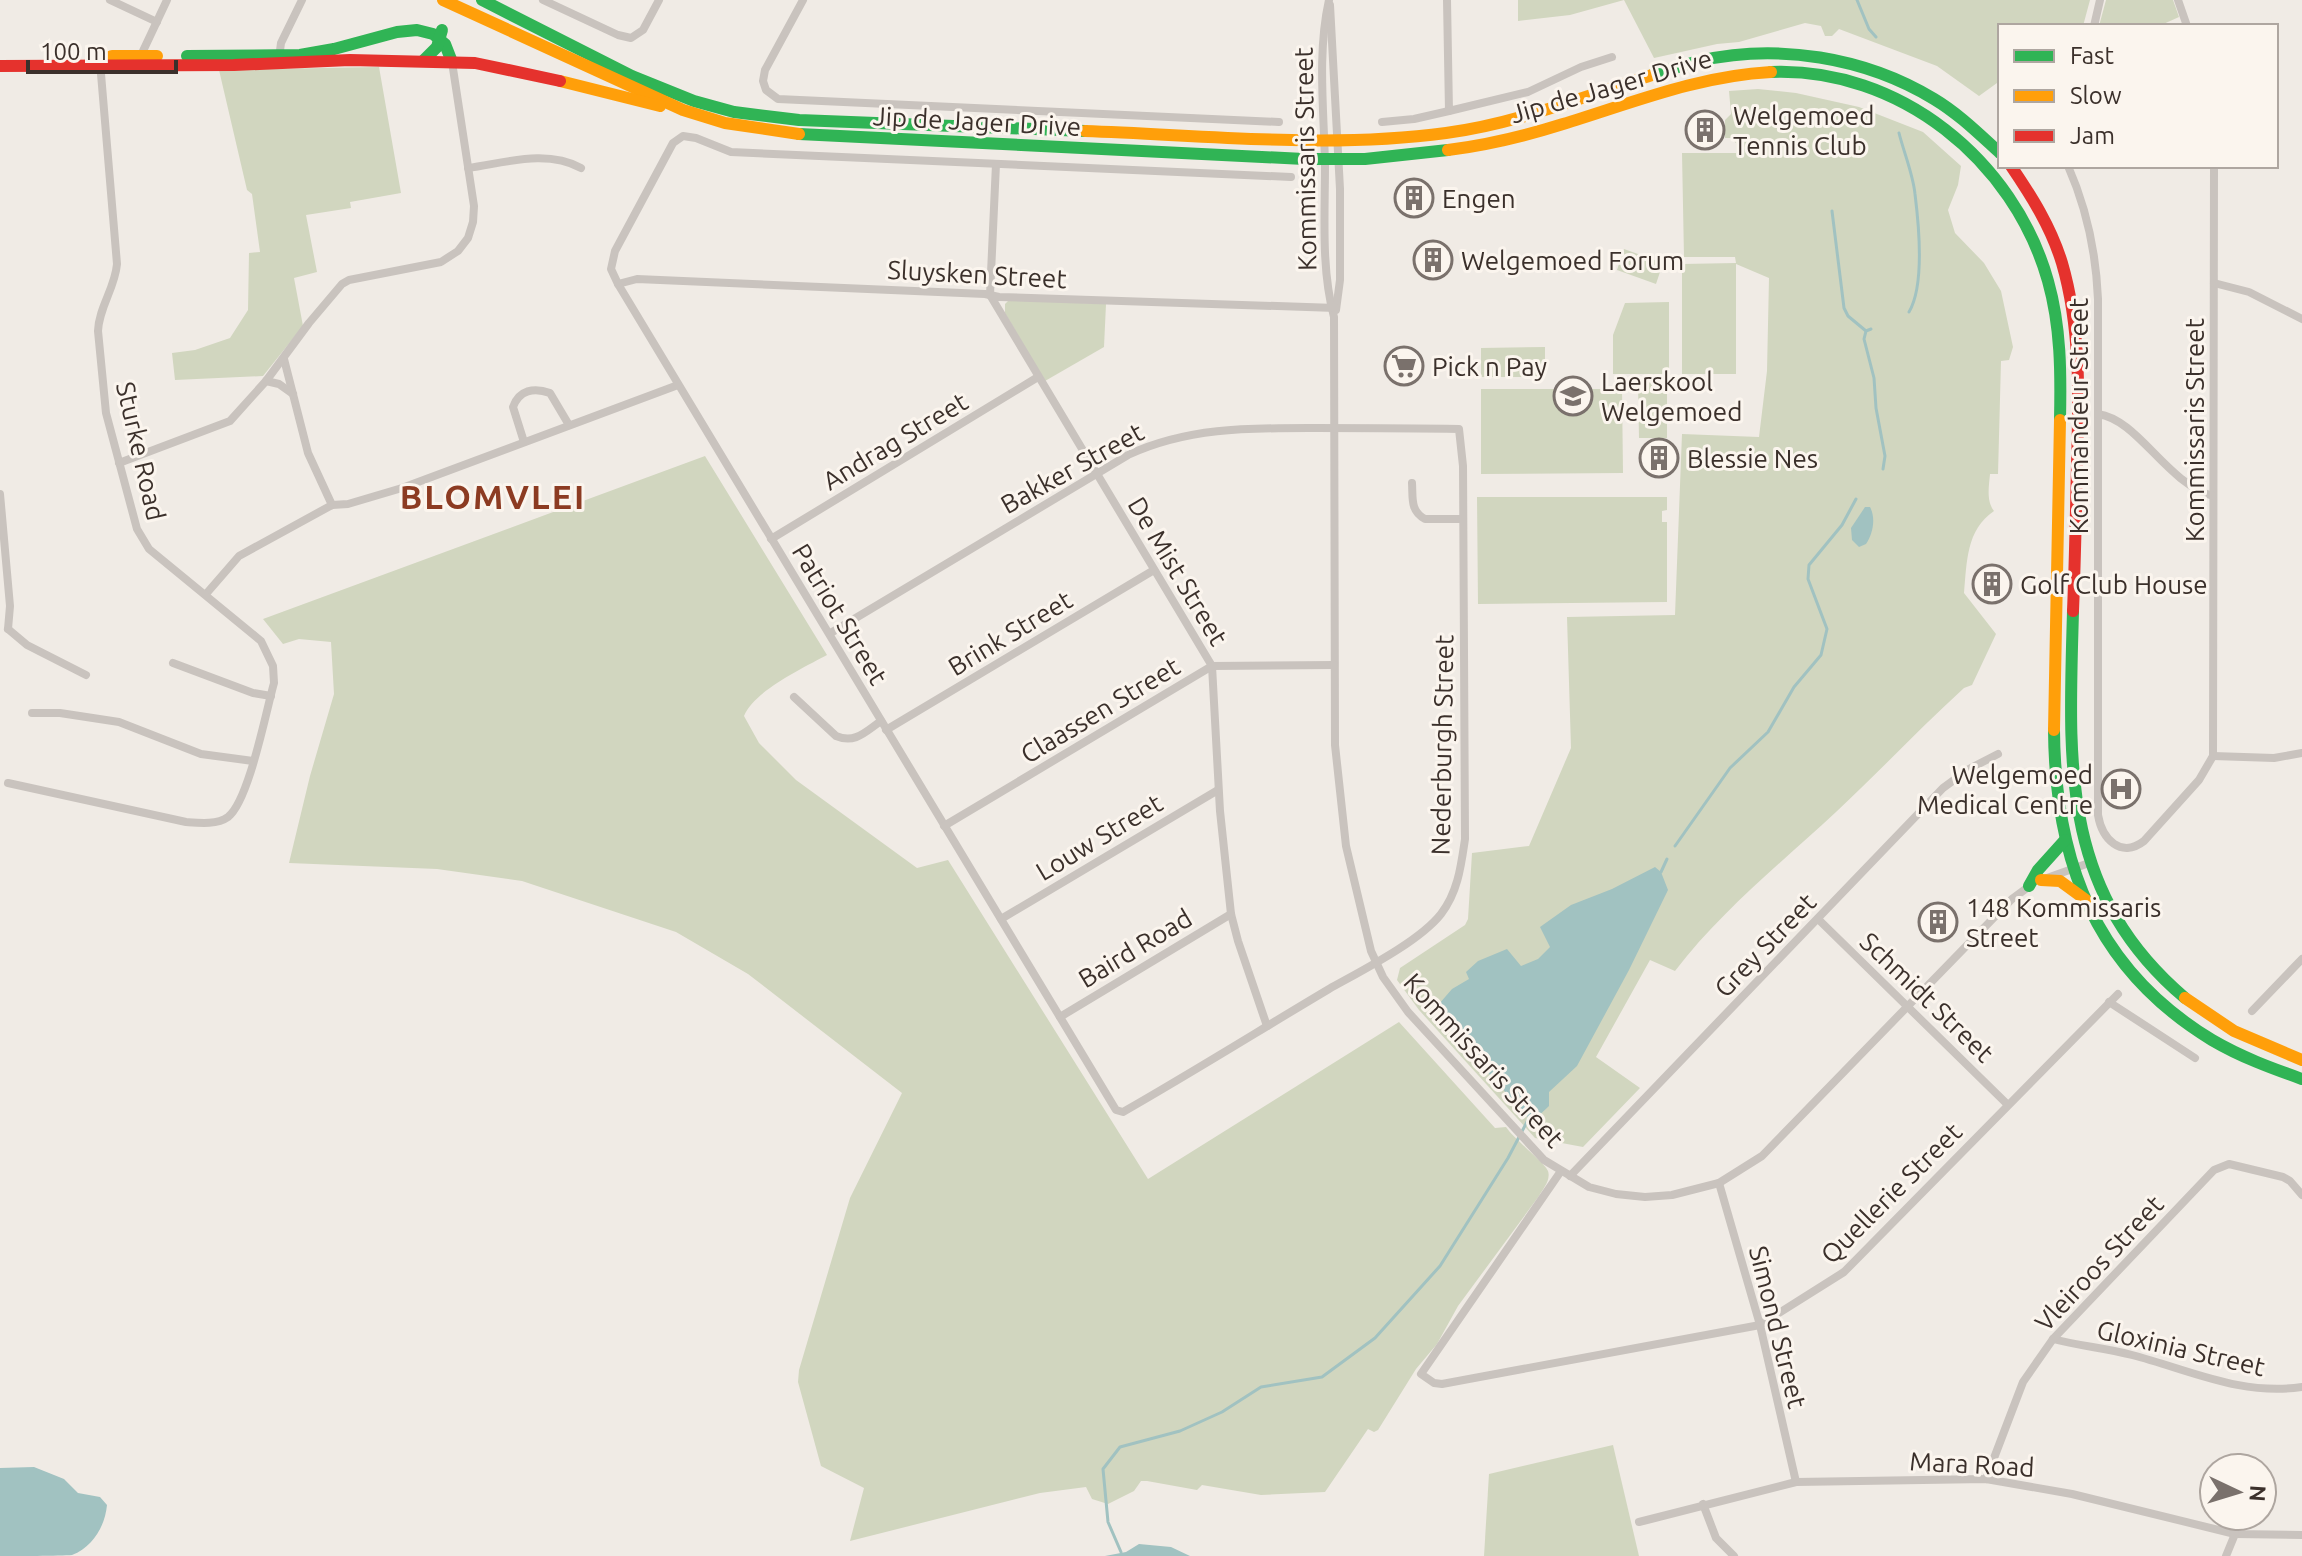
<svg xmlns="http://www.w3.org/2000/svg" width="2302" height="1556" font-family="Ubuntu,sans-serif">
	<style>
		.green { fill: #d1d6bf }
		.water { fill: #a1c2c1 }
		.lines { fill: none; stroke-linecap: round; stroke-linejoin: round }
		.stream { stroke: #a1c2c1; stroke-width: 3 }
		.street { stroke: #c9c3be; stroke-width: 8 }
		.fast { stroke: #30b455; stroke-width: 12 }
		.slow { stroke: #ff9f0a; stroke-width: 12 }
		.jam { stroke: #e5322d; stroke-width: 12 }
		.labels { text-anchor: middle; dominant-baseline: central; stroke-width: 6; stroke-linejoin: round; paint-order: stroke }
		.street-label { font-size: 26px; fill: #3b302b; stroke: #fbf5ee }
		.poi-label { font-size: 26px; fill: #3b302b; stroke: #fbf5ee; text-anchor: start }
		.district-label { font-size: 34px; font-weight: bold; letter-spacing: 2px; fill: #8c3b22; stroke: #fbf5ee }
	</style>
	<rect width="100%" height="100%" fill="#f0ebe5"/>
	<!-- green -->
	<g class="green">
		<polygon points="1518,0 2090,0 2083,26 2000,26 2000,87 1997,83 1979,96 1937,66 1839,29 1832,36 1825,36 1821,26 1805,23 1739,42 1717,44 1654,58 1624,0 1570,15 1518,21"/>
		<polygon points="2106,0 2173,0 2179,17 2159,26 2099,26"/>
		<polygon points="379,67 401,193 350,202 351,208 306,215 317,272 294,278 303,326 263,376 175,380 172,353 195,350 230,338 248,310 249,253 260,252 252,194 247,190 219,70"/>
		<path d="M1758,89L1796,93L1859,107L1923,132L1961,166L1958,185L1948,210L1955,233L1984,263L2001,291L2013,347L2009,360L2001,361L1998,474H1990C1989,486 1986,501 1994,511C1966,530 1967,562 1964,593L1996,634L1972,685L1964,688C1920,728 1880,771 1836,812C1781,863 1721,911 1675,971L1650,960L1596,1057L1640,1088L1583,1147L1535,1138L1419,1010L1397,980L1400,968L1465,925L1468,919L1472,853L1529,846L1571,748L1567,617L1675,615L1682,434L1759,437L1767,371L1769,278L1736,264V374H1682V264L1736,263L1735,257H1684L1682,153H1736V143L1731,138H1725V120L1731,114L1729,91Z"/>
		<polygon points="1624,249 1663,263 1656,284 1617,270"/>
		<polygon points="1009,300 1106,304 1104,347 1045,381 1005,313 1005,304"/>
		<polygon points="1669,302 1669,374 1613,374 1613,335 1625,303"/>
		<polygon points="1545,347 1545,377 1481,377 1481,348"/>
		<polygon points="1667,382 1667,438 1639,438 1638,383"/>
		<polygon points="1481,389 1622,389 1623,473 1481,474"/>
		<path d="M705,456L827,655C803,668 754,691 744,716L759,743L796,780L917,868L948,860L1148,1179L1399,1022L1495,1128L1506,1127C1514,1139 1546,1164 1548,1171C1551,1180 1543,1189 1539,1196L1458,1306L1437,1344L1416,1369L1378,1430L1374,1432L1368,1429L1325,1492L1261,1495L1202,1485L1197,1490L1147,1481H1141L1134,1491L1108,1504L1092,1499L1086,1487L1040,1493L850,1541L864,1488L821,1466L798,1382L799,1370L850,1198L902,1093L748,974L676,932L522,881L437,869L289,863L310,776L334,694L331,642L299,639L283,644L263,619Z"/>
		<polygon points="1477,497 1667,497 1667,510 1662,511 1662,522 1667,522 1667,602 1478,604"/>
		<polygon points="1613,1445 1639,1556 1484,1556 1489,1474"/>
	</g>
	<!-- water -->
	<g class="water">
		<path d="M1865,507H1870C1876,518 1873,534 1866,544L1859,547L1852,540L1851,528Z"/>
		<polygon points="1655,867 1661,872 1668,890 1629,970 1577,1066 1549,1092 1549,1106 1532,1122 1449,1029 1439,1004 1452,989 1469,979 1466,972 1478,961 1507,949 1521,966 1538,959 1550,947 1540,927 1571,905 1612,889"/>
		<path d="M34,1467L64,1479L78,1493L100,1497L107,1505C105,1526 93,1547 72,1555C60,1556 15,1556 0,1556V1468Z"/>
		<polygon points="1139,1544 1171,1547 1190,1556 1105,1556 1126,1552"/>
	</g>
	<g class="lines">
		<!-- stream -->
		<g class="stream">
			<polyline points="1857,0 1869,29 1876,37"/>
			<path d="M1899,133C1904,153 1913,174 1915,194C1919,226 1925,285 1909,312"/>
			<polyline points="1832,211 1844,308 1848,316 1866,331"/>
			<polyline points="1871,329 1866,331 1864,339 1874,378 1876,408 1885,456 1883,469"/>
			<polyline points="1675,846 1730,768 1768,732 1794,687 1821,655 1827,629 1808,579 1809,565 1842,525 1856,499"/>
			<polyline points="1661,872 1667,859"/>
			<polyline points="1121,1552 1108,1522 1103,1469 1120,1447 1180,1431 1222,1412 1261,1387 1322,1377 1375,1338 1440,1266 1508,1158 1529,1118"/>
		</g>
		<!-- street -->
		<g class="street">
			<polyline points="110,0 157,22"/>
			<polyline points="543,0 618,35 631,38 643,30 659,0"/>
			<polyline points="803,0 765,70 763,81 766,90 778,99 1279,122"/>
			<path d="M1329,0C1317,53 1324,111 1325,165C1325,215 1321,269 1334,317L1335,745L1346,846L1371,951L1383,977L1408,1012L1544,1160L1589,1187L1616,1194L1645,1197L1672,1195L1719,1183L1762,1156L2012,899L2031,885"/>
			<polyline points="1447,0 1449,111 1528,92 1581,67 1612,57"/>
			<polyline points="2178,0 2187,26"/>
			<polyline points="1330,5 1340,189 1340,280 1336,310"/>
			<polyline points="2094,26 2100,0"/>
			<polyline points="143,57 143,51 167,0"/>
			<polyline points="279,58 281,43 302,0"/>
			<polyline points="1382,122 1414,119 1449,111"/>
			<polyline points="996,164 990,295 1212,666 1220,811 1231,914 1238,941 1267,1026"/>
			<path d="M2068,166C2087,209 2096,252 2098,299V815C2102,839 2121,859 2144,841L2199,780L2213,756L2214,166"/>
			<path d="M468,168C505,163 546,149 581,168"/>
			<polyline points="2214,283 2249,292 2302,319"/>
			<polyline points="618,284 637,279 985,294 999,297 1336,308"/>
			<polyline points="284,359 308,453 332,505"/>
			<polyline points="266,381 279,384 293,394"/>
			<path d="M2098,414C2139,420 2165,482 2213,496"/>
			<path d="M524,442L513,407C519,390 534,387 550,393L569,425"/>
			<polyline points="119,463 230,421 266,381 309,323 342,284 349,280 441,262 458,251 468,238 473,222 474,206 452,62"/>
			<path d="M1412,483C1413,498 1410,511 1425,519H1463"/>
			<polyline points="0,494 10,606 8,629"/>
			<polyline points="771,539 1038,377"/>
			<polyline points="206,594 239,556 332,505 348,504 402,488 678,385"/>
			<polyline points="8,629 27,645 86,675"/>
			<path d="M829,634L1128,455C1188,427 1251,428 1316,428C1364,428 1411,428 1459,429L1463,466L1465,839C1461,866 1458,892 1441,914C1419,942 1361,971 1329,989C1260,1030 1193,1072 1123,1112L1116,1110L618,284L611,269L615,251L673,143L683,136L696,138L731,152L1291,177"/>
			<polyline points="173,663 253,693 271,696"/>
			<path d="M794,697L836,736C855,744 865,732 881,721"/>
			<polyline points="32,713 60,713 119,722 201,754 253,761"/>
			<polyline points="886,730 1154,570"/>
			<polyline points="2213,756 2274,758 2302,753"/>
			<path d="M8,783L186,822C199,823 217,825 228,817C249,801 266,711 274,683L273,666L261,641L149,549L137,529L106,413L98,331C99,307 115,288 117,264L100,62"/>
			<polyline points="944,826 1212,666 1334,665"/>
			<polyline points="2047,878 2089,863"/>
			<polyline points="1001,919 1218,790"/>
			<polyline points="1818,919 2007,1104"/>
			<polyline points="2109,1002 2195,1058"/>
			<polyline points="2252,1011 2302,959"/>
			<polyline points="1060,1017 1231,914"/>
			<polyline points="1561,1171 1421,1374 1434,1383 1442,1384 1760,1325 1844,1272 2118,994"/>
			<polyline points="1570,1176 1943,788 1969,769 1998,754"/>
			<polyline points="1719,1183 1760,1325 1796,1482"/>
			<path d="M2053,1339C2079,1346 2106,1348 2132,1355C2190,1370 2241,1396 2302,1387"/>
			<polyline points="1986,1479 2023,1382 2053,1339 2214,1170 2229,1164 2283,1177 2290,1181 2302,1195"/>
			<polyline points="1703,1504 1716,1538 1734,1556"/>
			<polyline points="1639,1522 1796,1482 1986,1479 2072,1494 2235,1534 2302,1535"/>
			<polyline points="2226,1556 2235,1534"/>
		</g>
		<!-- fast -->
		<g class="fast">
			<polyline points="482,0 632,76 694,101 734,112 799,120 1085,131"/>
			<polyline points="187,56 300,55 334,49 397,32 417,30 433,34 445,44 452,62"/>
			<polyline points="423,61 437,47 442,30"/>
			<path d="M1771,72C1899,67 2014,160 2048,281C2061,327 2061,373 2060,420"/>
			<path d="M1652,75C1667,71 1683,65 1699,61C1777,43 1865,57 1934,99C1959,114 1979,134 2000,153"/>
			<polyline points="799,134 1304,159 1365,159 1448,150"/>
			<path d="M2073,611C2069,761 2059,891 2185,998"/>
			<path d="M2054,730C2055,862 2095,969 2212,1040C2241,1057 2271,1068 2302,1079"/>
			<polyline points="2029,886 2038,870 2065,840"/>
		</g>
		<!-- slow -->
		<g class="slow">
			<polyline points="443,0 683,110 725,123 799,134"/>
			<polyline points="97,63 112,56 157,56"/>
			<polyline points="560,81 660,106"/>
			<path d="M1085,131C1204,135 1327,149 1446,133C1516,124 1585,96 1652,75"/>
			<path d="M1448,150C1487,145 1525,136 1563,124C1632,103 1697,76 1771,72"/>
			<polyline points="2054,730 2060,420"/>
			<polyline points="2041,880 2060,881 2086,900"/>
			<polyline points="2185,998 2234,1031 2302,1060"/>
		</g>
		<!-- jam -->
		<g class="jam">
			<polyline points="0,66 234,65 350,60 475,63 560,81"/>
			<path d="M2011,166C2032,197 2051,227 2062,263C2081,328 2079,397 2077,464C2076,513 2075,562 2073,611"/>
		</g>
	</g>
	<!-- icons -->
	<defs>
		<symbol id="building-ring" viewBox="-11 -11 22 22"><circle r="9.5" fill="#fbf5ee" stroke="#7a716c" stroke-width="1.5"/><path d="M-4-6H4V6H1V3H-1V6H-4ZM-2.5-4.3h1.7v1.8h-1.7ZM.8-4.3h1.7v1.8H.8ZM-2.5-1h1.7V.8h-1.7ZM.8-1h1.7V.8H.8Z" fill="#7a716c"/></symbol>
		<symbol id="supermarket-ring" viewBox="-11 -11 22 22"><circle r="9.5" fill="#fbf5ee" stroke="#7a716c" stroke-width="1.5"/><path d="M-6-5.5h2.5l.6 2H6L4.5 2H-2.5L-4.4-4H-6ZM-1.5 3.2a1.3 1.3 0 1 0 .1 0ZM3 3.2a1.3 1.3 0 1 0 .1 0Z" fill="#7a716c"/></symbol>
		<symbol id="school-ring" viewBox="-11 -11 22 22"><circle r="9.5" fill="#fbf5ee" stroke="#7a716c" stroke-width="1.5"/><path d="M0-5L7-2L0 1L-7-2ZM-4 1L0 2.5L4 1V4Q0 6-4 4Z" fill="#7a716c"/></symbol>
		<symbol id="hospital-ring" viewBox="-11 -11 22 22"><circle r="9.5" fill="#fbf5ee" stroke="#7a716c" stroke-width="1.5"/><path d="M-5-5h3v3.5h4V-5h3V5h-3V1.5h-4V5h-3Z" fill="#7a716c"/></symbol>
	</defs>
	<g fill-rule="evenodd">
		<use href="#building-ring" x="1683" y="108" width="44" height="44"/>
		<use href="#building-ring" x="1392" y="176" width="44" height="44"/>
		<use href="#building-ring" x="1411" y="238" width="44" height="44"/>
		<use href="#supermarket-ring" x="1382" y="344" width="44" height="44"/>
		<use href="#school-ring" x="1551" y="374" width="44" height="44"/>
		<use href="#building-ring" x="1637" y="436" width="44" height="44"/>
		<use href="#building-ring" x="1970" y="562" width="44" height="44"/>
		<use href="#hospital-ring" x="2099" y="767" width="44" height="44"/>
		<use href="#building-ring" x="1916" y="900" width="44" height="44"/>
	</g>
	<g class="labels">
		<!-- street labels -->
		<g class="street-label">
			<text transform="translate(1611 86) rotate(-16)">Jip de Jager Drive</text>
			<text transform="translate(977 121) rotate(3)">Jip de Jager Drive</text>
			<text transform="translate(1305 159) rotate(-91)">Kommissaris Street</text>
			<text transform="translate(977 274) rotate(3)">Sluysken Street</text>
			<text transform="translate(2078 416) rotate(-90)">Kommandeur Street</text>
			<text transform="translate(2194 430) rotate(-90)">Kommissaris Street</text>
			<text transform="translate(895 441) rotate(-31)">Andrag Street</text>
			<text transform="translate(141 451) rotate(77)">Sturke Road</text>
			<text transform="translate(1072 468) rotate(-29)">Bakker Street</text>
			<text transform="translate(1178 571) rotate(59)">De Mist Street</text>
			<text transform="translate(840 614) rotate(59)">Patriot Street</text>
			<text transform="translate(1010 633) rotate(-31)">Brink Street</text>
			<text transform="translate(1100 710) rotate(-31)">Claassen Street</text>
			<text transform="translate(1442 745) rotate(-89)">Nederburgh Street</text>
			<text transform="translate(1099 837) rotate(-31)">Louw Street</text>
			<text transform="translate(1765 945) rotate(-46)">Grey Street</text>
			<text transform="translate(1135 948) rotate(-31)">Baird Road</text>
			<text transform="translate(1927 997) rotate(44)">Schmidt Street</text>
			<text transform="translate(1484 1060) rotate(48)">Kommissaris Street</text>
			<text transform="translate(1891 1193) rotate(-45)">Quellerie Street</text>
			<text transform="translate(2099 1263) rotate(-47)">Vleiroos Street</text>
			<text transform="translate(1778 1327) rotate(76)">Simond Street</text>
			<text transform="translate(2181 1348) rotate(13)">Gloxinia Street</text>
			<text transform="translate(1972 1464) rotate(3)">Mara Road</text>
		</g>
		<!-- poi labels -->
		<g class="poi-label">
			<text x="1733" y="115">Welgemoed<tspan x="1733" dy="30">Tennis Club</tspan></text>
			<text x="1442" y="198">Engen</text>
			<text x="1461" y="260">Welgemoed Forum</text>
			<text x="1432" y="366">Pick n Pay</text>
			<text x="1601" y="381">Laerskool<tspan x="1601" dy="30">Welgemoed</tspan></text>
			<text x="1687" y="458">Blessie Nes</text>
			<text x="2020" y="584">Golf Club House</text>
			<text x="2093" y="774" text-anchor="end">Welgemoed<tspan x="2093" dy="30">Medical Centre</tspan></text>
			<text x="1966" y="907">148 Kommissaris<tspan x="1966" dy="30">Street</tspan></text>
		</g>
		<!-- district labels -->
		<g class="district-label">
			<text x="493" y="496">BLOMVLEI</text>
		</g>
	</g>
	<!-- legend -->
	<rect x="1998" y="24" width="280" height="144" fill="#fbf5ee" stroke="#aea6a0" stroke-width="2"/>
	<rect x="2014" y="50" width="40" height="12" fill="#30b455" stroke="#aea6a0" stroke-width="2"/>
	<text x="2070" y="64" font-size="24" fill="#3b302b">Fast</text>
	<rect x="2014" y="90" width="40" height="12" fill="#ff9f0a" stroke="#aea6a0" stroke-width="2"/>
	<text x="2070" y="104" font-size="24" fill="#3b302b">Slow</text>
	<rect x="2014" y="130" width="40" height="12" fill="#e5322d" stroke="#aea6a0" stroke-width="2"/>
	<text x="2070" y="144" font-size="24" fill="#3b302b">Jam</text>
	<!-- north arrow -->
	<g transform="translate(2238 1492) rotate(94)"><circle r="38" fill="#fbf5ee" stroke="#aea6a0" stroke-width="2"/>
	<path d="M0-6L14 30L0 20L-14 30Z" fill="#7a716c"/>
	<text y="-12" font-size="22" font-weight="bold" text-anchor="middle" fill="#3b302b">N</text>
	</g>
	<!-- scale -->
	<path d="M28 60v12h148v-12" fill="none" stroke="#3b302b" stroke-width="4"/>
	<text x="40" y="60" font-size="24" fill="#3b302b" stroke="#fbf5ee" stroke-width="6" paint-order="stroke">100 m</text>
</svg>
